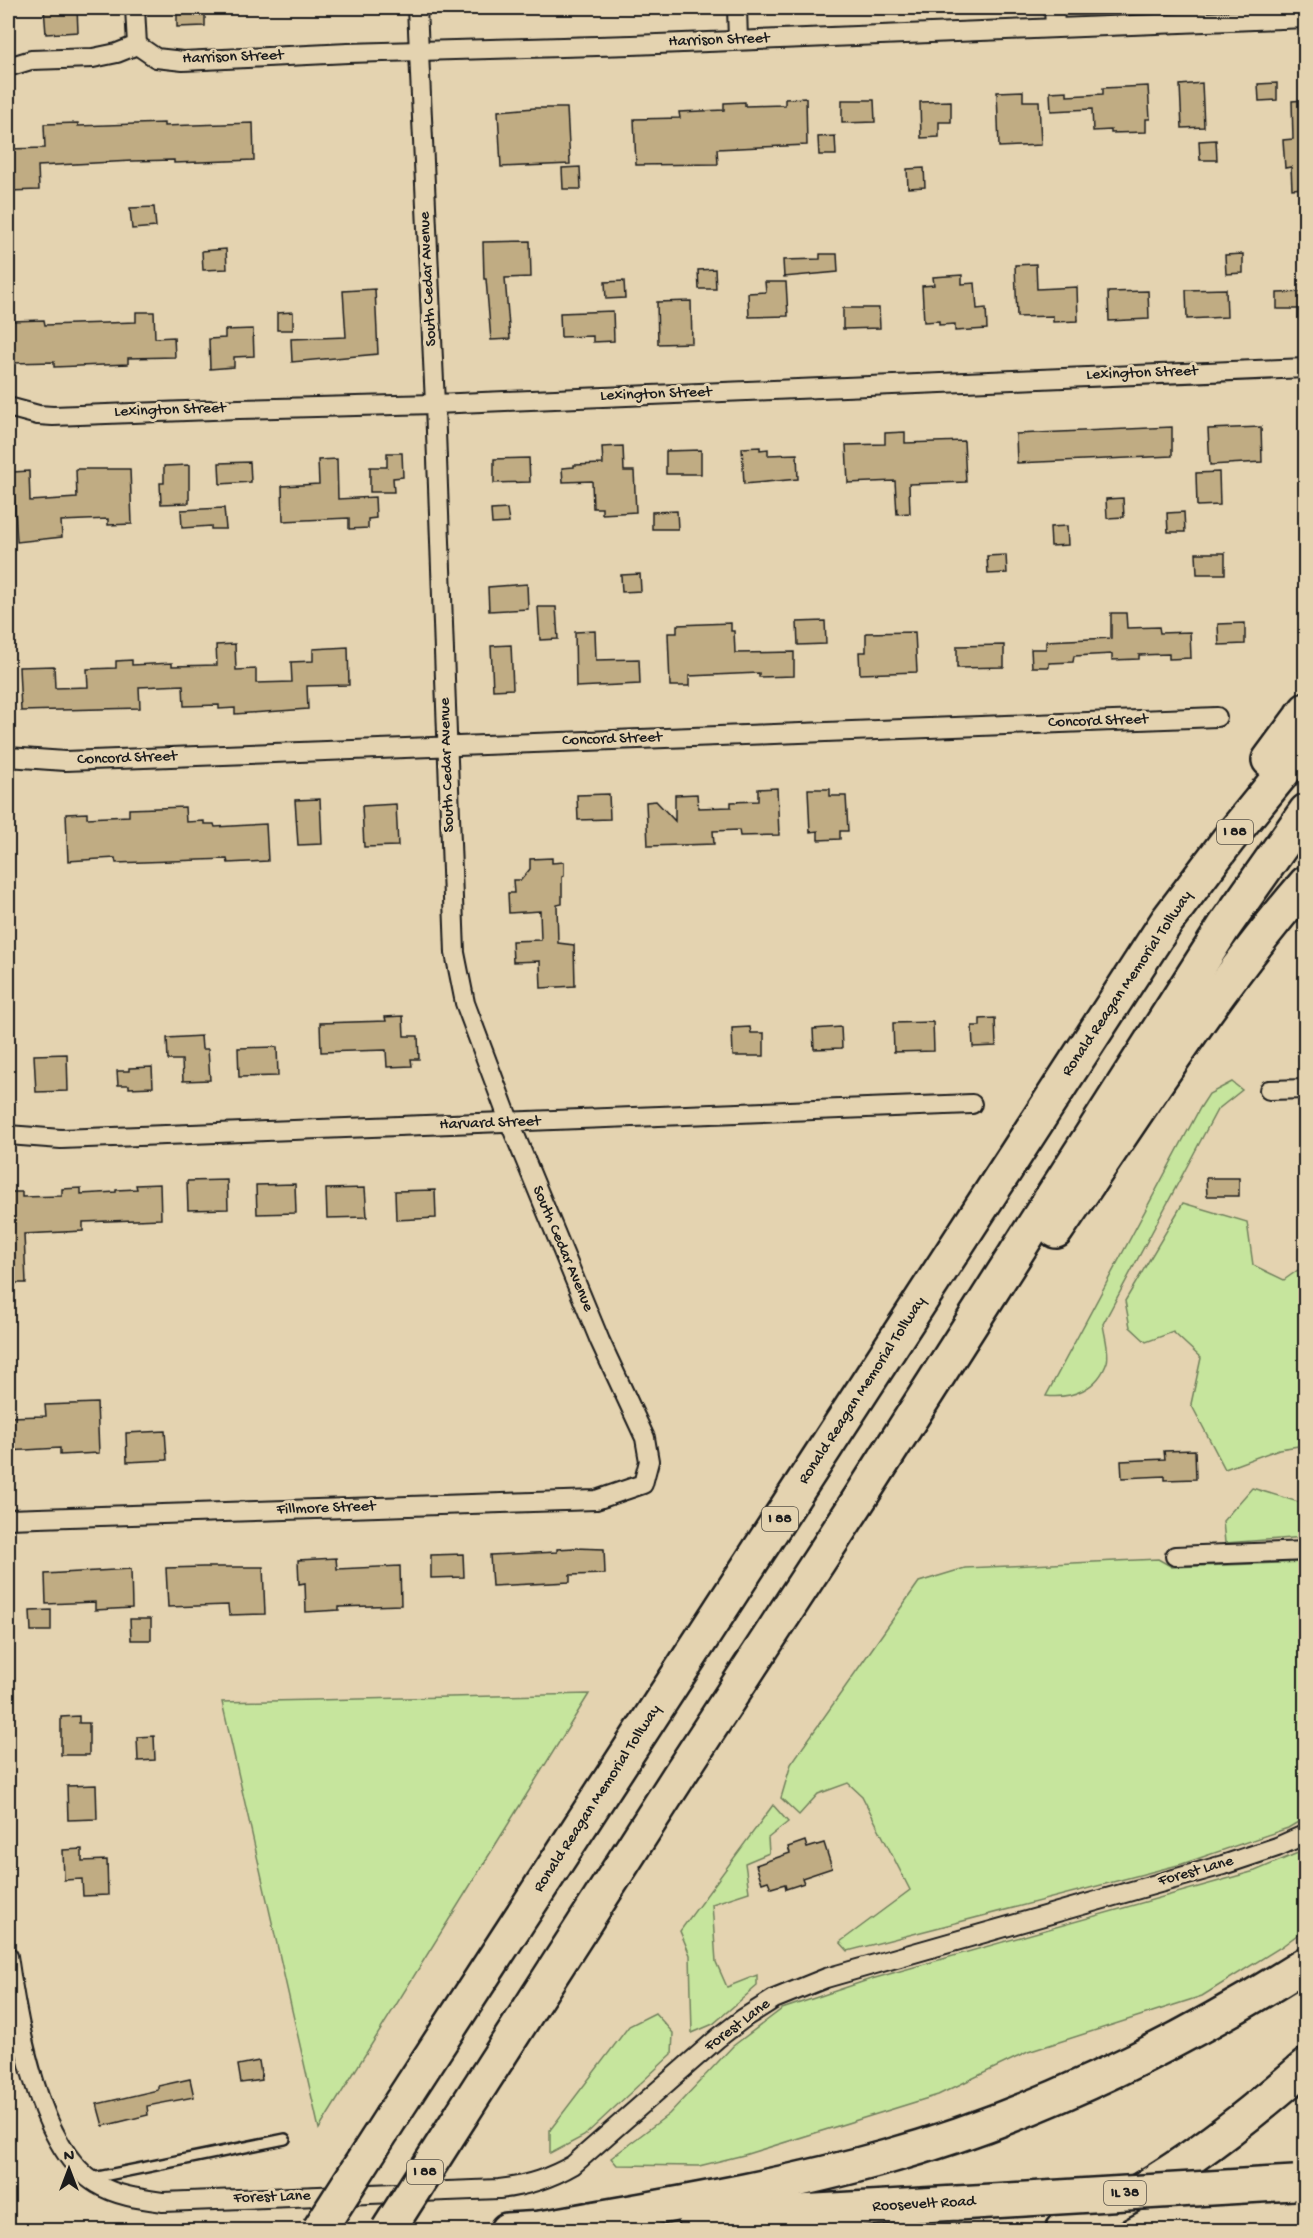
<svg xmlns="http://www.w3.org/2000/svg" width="1313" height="2238" font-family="'Gochi Hand',sans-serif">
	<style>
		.green { fill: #c6e59d; stroke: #71805c; stroke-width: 1.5 }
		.building { fill: #c0ac83; stroke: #1c1c1c; stroke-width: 1.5 }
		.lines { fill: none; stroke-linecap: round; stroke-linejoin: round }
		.lane-casing { stroke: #1c1c1c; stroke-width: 14 }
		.street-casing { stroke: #1c1c1c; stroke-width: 22 }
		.highway-casing { stroke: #1c1c1c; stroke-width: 38 }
		.lane { stroke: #e4d3b0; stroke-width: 9 }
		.street { stroke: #e4d3b0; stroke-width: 18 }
		.highway { stroke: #e4d3b0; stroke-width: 33 }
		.highway-bridge-casing { stroke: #1c1c1c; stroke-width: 38; stroke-linecap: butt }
		.highway-bridge { stroke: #e4d3b0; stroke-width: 33 }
		.labels { text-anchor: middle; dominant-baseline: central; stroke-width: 6; stroke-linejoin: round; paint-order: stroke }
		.shield { fill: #e4d3b0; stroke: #585348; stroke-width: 1.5 }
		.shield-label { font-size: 15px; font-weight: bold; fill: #1c1c1c }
		.street-label { font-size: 16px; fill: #1c1c1c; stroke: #e4d3b0 }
	</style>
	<rect width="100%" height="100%" fill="#e4d3b0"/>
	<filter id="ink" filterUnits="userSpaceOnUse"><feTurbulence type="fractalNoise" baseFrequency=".0167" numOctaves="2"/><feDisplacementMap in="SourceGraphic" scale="12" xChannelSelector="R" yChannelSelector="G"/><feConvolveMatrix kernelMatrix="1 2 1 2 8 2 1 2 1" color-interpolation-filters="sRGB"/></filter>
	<g filter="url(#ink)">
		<!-- green -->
		<g class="green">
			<path d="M1232,1082L1242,1090L1217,1110L1103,1324C1104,1334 1110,1352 1107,1362C1098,1389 1072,1399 1046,1396L1200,1108L1209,1094Z"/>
			<polygon points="1183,1203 1247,1222 1253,1265 1284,1280 1305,1265 1305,1445 1279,1449 1225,1469 1191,1404 1201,1358 1173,1332 1146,1342 1130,1327 1125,1301"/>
			<polygon points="1252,1488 1305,1504 1305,1537 1225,1543 1223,1521"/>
			<polygon points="1158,1559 1172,1567 1305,1562 1305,1818 1288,1828 1182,1864 848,1951 840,1942 910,1890 862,1796 848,1783 818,1794 799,1815 781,1798 791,1764 919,1582 965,1568"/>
			<polygon points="589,1694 319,2129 222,1702"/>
			<polygon points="773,1805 788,1822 768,1838 769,1853 745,1863 749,1892 712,1904 716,1962 727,1987 757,1975 757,1986 713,2024 692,2033 690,1955 680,1931"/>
			<polygon points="1305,1850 1305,1929 1281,1947 1202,1996 1028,2052 938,2095 744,2155 699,2166 617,2165 611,2158 669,2114 733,2046 782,2009 868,1980 1255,1871"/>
			<polygon points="655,2013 673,2033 672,2054 584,2136 550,2154 550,2130 629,2026"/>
		</g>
		<!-- building -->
		<g class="building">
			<polygon points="44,8 77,8 78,32 46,34"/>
			<polygon points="177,8 205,8 205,26 177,27"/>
			<polygon points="1202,83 1204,127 1182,128 1180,85"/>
			<polygon points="1277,83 1277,100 1259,101 1258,84"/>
			<polygon points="1148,86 1150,119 1146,119 1146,132 1111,133 1111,130 1093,131 1092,109 1051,111 1050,92 1067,91 1067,96 1103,94 1103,88"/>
			<polygon points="1023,91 1023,101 1039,101 1041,145 999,147 997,92"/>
			<polygon points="806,98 807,145 717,149 718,164 636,165 634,119 680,118 679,112 724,110 724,103 745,102 745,106 785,105 785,99"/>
			<polygon points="842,100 874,100 875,122 842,123"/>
			<polygon points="1305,100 1305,188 1292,189 1291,167 1285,168 1283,140 1293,139 1292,101"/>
			<polygon points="951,101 951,122 939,122 939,137 921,138 920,102"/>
			<polygon points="535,108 567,108 570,164 501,167 498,111"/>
			<polygon points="78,123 78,126 164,123 164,126 253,123 254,160 174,163 174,160 132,161 38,166 39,190 8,191 8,149 45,148 44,124"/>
			<polygon points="835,136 836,155 819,155 818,137"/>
			<polygon points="1216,140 1217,160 1200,160 1199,141"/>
			<polygon points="580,167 581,189 563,189 562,168"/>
			<polygon points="924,168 925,187 908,188 907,169"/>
			<polygon points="154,207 156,227 132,229 130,208"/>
			<polygon points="530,241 531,277 505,278 510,339 491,340 486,279 484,279 483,242"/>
			<polygon points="226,249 227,269 203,270 202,251"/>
			<polygon points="820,254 837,254 838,272 784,277 783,260 820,259"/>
			<polygon points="1243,254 1243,273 1226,274 1225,255"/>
			<polygon points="1036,264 1037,289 1077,287 1078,321 1053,322 1053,316 1017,317 1015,265"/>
			<polygon points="715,269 716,289 699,289 698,270"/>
			<polygon points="962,275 962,284 975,283 977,309 986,308 987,329 955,331 955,324 939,325 939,321 924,322 922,286 934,285 933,277"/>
			<polygon points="624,281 625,298 606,299 605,282"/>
			<polygon points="765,282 786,282 788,316 749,317 748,293 766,292"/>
			<polygon points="375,289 378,354 292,362 291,339 346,337 343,291"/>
			<polygon points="1226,289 1227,317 1187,319 1186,290"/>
			<polygon points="1148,291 1149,319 1109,321 1108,292"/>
			<polygon points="1305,292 1305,309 1277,309 1277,293"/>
			<polygon points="691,301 692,343 658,344 657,302"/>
			<polygon points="843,308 879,308 880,328 843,329"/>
			<polygon points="613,311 614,341 593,342 593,336 561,337 560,313"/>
			<polygon points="136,312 154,312 155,338 174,337 175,357 128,358 128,364 54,367 54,362 12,363 11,321 44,320 45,325 136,322"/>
			<polygon points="293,312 293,330 277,330 277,313"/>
			<polygon points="253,329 254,356 234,357 234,367 210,369 209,339 225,338 225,330"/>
			<polygon points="1172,427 1172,456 1017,463 1016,434"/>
			<polygon points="1261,427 1262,462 1210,465 1208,429"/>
			<polygon points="905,432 905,443 964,441 966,482 909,484 910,513 897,514 895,481 848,483 846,445 885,444 885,433"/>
			<polygon points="623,446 624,471 634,471 636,512 602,514 602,508 593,508 592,481 563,482 562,468 574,467 574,465 603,464 602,447"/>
			<polygon points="760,447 760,450 768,449 768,455 797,454 798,479 744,484 742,448"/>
			<polygon points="701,450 701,474 666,474 666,451"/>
			<polygon points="387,453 402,453 403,477 393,478 394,492 370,492 370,467 387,467"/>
			<polygon points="529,458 530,482 494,483 494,459"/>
			<polygon points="337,459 338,499 375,497 376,518 368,519 368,528 349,529 349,518 283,521 282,486 319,484 318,460"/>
			<polygon points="250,462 251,482 220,484 219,463"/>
			<polygon points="189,465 189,503 161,504 160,483 164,483 164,466"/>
			<polygon points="76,469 130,469 132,524 108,525 108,519 61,521 62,537 17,542 13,472 29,471 30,501 77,498"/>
			<polygon points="1219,472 1220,505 1197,506 1196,473"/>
			<polygon points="1123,498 1124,517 1107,518 1106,499"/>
			<polygon points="224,508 226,529 211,529 211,526 182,528 181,510"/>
			<polygon points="507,509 509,523 492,524 491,510"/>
			<polygon points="677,511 678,529 652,529 652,512"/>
			<polygon points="1184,512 1185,532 1168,532 1167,513"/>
			<polygon points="1067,526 1068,545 1051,546 1050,527"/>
			<polygon points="1196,553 1225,553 1225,574 1197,574"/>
			<polygon points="1006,555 1007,573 988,574 987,556"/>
			<polygon points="640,574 641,591 622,592 621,575"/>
			<polygon points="527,584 528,609 489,611 488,587"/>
			<polygon points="538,607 556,607 558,639 540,640"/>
			<polygon points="1111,613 1126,613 1127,628 1159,627 1160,633 1190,632 1191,658 1169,659 1169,654 1139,655 1139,659 1112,660 1112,654 1074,656 1073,662 1049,663 1049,667 1032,667 1031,649 1046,649 1046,641 1111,638"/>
			<polygon points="825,621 826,644 798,645 797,622"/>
			<polygon points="731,623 731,631 734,631 735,653 794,652 794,676 759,677 759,673 689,676 689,686 670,686 668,633 677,633 677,625"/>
			<polygon points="1245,623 1245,644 1219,645 1218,624"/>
			<polygon points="595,631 596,660 639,659 640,684 576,687 575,632"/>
			<polygon points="915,632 917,672 860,674 859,652 866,652 866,633"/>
			<polygon points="235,644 236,670 256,669 256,683 292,682 291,662 313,661 313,649 348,647 349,685 307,686 308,709 235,714 235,708 219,709 219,705 184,706 183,685 139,687 140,708 21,711 19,667 54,666 55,688 88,687 87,669 116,668 116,661 132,660 132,665 172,663 172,666 217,665 216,645"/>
			<polygon points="511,645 513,689 493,690 491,646"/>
			<polygon points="1004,645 1004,667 957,668 957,646"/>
			<polygon points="777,788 779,835 740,836 739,830 713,831 714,844 648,846 646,802 656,801 675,821 675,795 697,794 698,808 731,807 731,802 758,801 758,789"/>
			<polygon points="808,789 830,789 830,796 846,796 848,831 840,831 840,839 818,840 818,831 810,832"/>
			<polygon points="609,794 610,819 578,820 577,795"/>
			<polygon points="320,799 322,844 298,845 295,800"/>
			<polygon points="396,804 398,846 364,847 362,806"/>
			<polygon points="185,807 186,822 204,821 204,824 214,824 215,827 266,824 268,861 228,863 227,859 116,863 115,858 68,861 66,814 87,813 87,818 129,816 129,809"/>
			<polygon points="552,858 552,863 564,862 564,876 562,877 562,904 557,905 558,943 574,945 575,986 541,988 540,961 513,962 512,941 541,940 540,911 509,913 508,893 514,893 513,880 521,880 530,869 530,859"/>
			<polygon points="403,1016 404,1036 418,1036 419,1059 411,1059 412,1066 387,1067 386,1050 321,1052 320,1023 386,1021 385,1017"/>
			<polygon points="995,1018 996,1046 973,1047 972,1026 980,1026 980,1019"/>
			<polygon points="933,1022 934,1051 894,1052 893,1023"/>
			<polygon points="750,1027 751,1033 764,1033 764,1056 733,1056 732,1028"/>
			<polygon points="841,1027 842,1048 814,1049 813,1029"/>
			<polygon points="201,1036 202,1049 208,1049 210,1080 183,1081 182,1060 168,1060 167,1038"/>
			<polygon points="277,1047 278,1076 239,1077 238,1048"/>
			<polygon points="67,1054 68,1091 36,1092 34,1055"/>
			<polygon points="152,1067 153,1087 129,1088 129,1085 118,1085 117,1071 129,1071 129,1068"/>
			<polygon points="1206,1178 1239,1178 1239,1196 1207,1196"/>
			<polygon points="227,1180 228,1209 188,1210 187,1181"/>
			<polygon points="160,1184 161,1219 83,1222 83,1231 24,1234 26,1283 10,1283 10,1273 8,1274 8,1192 22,1192 22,1197 62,1196 62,1189 81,1188 81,1194 116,1192 116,1190 137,1189 136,1185"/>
			<polygon points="295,1184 296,1213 257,1214 256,1185"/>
			<polygon points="365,1188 367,1217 327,1218 326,1189"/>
			<polygon points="435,1190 436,1218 396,1220 395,1191"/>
			<polygon points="97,1403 99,1453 60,1455 60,1448 8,1451 8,1417 46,1416 45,1405"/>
			<polygon points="165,1431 167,1460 127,1462 126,1433"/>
			<polygon points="1195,1450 1196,1479 1165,1480 1165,1476 1122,1478 1121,1461 1165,1459 1164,1451"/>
			<polygon points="574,1548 604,1549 605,1574 570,1575 570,1582 492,1586 490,1555 557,1552 557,1549"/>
			<polygon points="463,1554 464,1577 431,1578 431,1555"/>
			<polygon points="336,1558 337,1569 400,1566 401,1605 339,1607 339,1610 306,1612 305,1583 299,1584 298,1560"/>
			<polygon points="203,1567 263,1567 265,1614 229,1615 228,1605 168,1607 166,1568"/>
			<polygon points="131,1569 132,1608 95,1610 95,1602 46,1604 45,1574"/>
			<polygon points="51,1610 51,1631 31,1631 30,1611"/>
			<polygon points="130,1619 151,1619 151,1640 131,1640"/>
			<polygon points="79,1716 79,1723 89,1723 89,1755 61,1755 61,1717"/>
			<polygon points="154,1736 155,1760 138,1761 137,1737"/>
			<polygon points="96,1785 97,1819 68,1820 67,1786"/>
			<polygon points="805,1841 807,1848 824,1843 832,1868 802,1878 804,1883 786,1889 785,1884 771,1888 768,1881 762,1883 756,1865 790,1853 788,1847"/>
			<polygon points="82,1849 82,1861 107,1860 108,1895 83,1896 82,1879 64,1880 63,1850"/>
			<polygon points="259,2061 262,2080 241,2083 238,2065"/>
			<polygon points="190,2079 194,2097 147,2106 148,2115 103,2126 97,2104 158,2090 158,2086"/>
		</g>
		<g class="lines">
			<defs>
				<polyline id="lane" points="93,2178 285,2139"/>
				<g id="street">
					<polyline points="135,8 137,45"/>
					<polyline points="737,8 738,40"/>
					<polyline points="1054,8 1055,27"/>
					<polyline points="137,45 156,58 183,61 348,53 632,45 1306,18"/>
					<polyline points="8,67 31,60 93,58 117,53 137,45"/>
					<polyline points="8,407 38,415 53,416 239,409 435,404 1306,368"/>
					<polyline points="8,757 65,761 1217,717"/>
					<polyline points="1269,1090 1306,1089"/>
					<polyline points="8,1135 61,1139 972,1104"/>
					<polyline points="8,1519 596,1500 643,1484 649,1461 645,1438 600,1341 510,1123 465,1003 455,953 435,404 417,8"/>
					<polyline points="1175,1556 1306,1551"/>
					<path d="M8,1956C17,2020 38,2149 97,2184C116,2196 141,2199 163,2202L499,2189C526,2186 549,2179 573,2165L718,2038L744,2018L774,1999L826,1978L1223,1865L1277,1847L1306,1834"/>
				</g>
				<g id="highway">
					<polyline points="1269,760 1306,710"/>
					<path d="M1056,1231C1137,1113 1213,991 1306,883"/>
					<polyline points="462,2114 680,1774 860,1498 1224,927 1306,811"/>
					<polyline points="392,2116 1167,921 1228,840 1306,744"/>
					<polyline points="695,2218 957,2203"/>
					<path d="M541,2228C657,2207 774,2189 887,2157C1036,2115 1176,2046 1306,1964"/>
					<polyline points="507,2230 562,2227"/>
					<path d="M1063,2230C1153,2191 1232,2131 1306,2066"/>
				</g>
			</defs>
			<!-- lane casing -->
			<use href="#lane" class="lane-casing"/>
			<!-- street casing -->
			<use href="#street" class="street-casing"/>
			<!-- highway casing -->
			<use href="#highway" class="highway-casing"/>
			<!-- lane -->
			<use href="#lane" class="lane"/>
			<!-- street -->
			<use href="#street" class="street"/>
			<!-- highway -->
			<use href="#highway" class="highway"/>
			<defs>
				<g id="highway-bridge">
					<polyline points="957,2203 1294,2183"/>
					<polyline points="319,2230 392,2116"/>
					<polyline points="388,2230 462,2114"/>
				</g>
			</defs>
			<!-- highway-bridge casing -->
			<use href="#highway-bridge" class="highway-bridge-casing"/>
			<!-- highway-bridge -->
			<use href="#highway-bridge" class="highway-bridge"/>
		</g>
	</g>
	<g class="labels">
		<!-- shield labels -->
		<g class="shield">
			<rect x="1217" y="820" width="36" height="24" rx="4.5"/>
			<rect x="762" y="1507" width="36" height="24" rx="4.5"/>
			<rect x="407" y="2160" width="36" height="24" rx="4.5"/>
			<rect x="1104" y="2181" width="42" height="24" rx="4.5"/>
		</g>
		<g class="shield-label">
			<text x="1235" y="832">I 88</text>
			<text x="780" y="1519">I 88</text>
			<text x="425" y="2172">I 88</text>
			<text x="1125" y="2193">IL 38</text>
		</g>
		<!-- street labels -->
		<g class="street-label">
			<text transform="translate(719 41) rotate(-2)">Harrison Street</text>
			<text transform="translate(233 58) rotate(-2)">Harrison Street</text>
			<text transform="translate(429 279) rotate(-93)">South Cedar Avenue</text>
			<text transform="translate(1142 374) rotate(-2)">Lexington Street</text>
			<text transform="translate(656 395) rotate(-2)">Lexington Street</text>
			<text transform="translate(170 411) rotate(-2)">Lexington Street</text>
			<text transform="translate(1098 722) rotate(-2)">Concord Street</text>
			<text transform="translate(612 740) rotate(-2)">Concord Street</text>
			<text transform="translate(127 759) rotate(-2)">Concord Street</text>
			<text transform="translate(448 765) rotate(-92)">South Cedar Avenue</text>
			<text transform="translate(1128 984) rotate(-56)">Ronald Reagan Memorial Tollway</text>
			<text transform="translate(490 1124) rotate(-2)">Harvard Street</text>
			<text transform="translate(562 1249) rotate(67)">South Cedar Avenue</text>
			<text transform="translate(863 1391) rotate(-57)">Ronald Reagan Memorial Tollway</text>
			<text transform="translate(326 1509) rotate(-2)">Fillmore Street</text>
			<text transform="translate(598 1799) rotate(-57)">Ronald Reagan Memorial Tollway</text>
			<text transform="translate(1196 1872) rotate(-16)">Forest Lane</text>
			<text transform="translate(738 2026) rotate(-37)">Forest Lane</text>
			<text transform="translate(272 2198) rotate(-2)">Forest Lane</text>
			<text transform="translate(924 2205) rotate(-3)">Roosevelt Road</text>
		</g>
	</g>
	<!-- margin -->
	<rect width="1313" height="2238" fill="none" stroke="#e4d3b0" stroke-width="30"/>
	<rect x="15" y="15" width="1283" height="2208" fill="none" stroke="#1c1c1c" stroke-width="2" filter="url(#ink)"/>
	<!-- north arrow -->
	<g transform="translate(69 2169)" stroke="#e4d3b0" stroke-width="4.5" paint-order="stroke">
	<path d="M0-4.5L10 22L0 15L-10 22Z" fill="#1c1c1c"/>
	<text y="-9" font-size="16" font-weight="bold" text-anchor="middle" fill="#1c1c1c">N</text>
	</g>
</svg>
